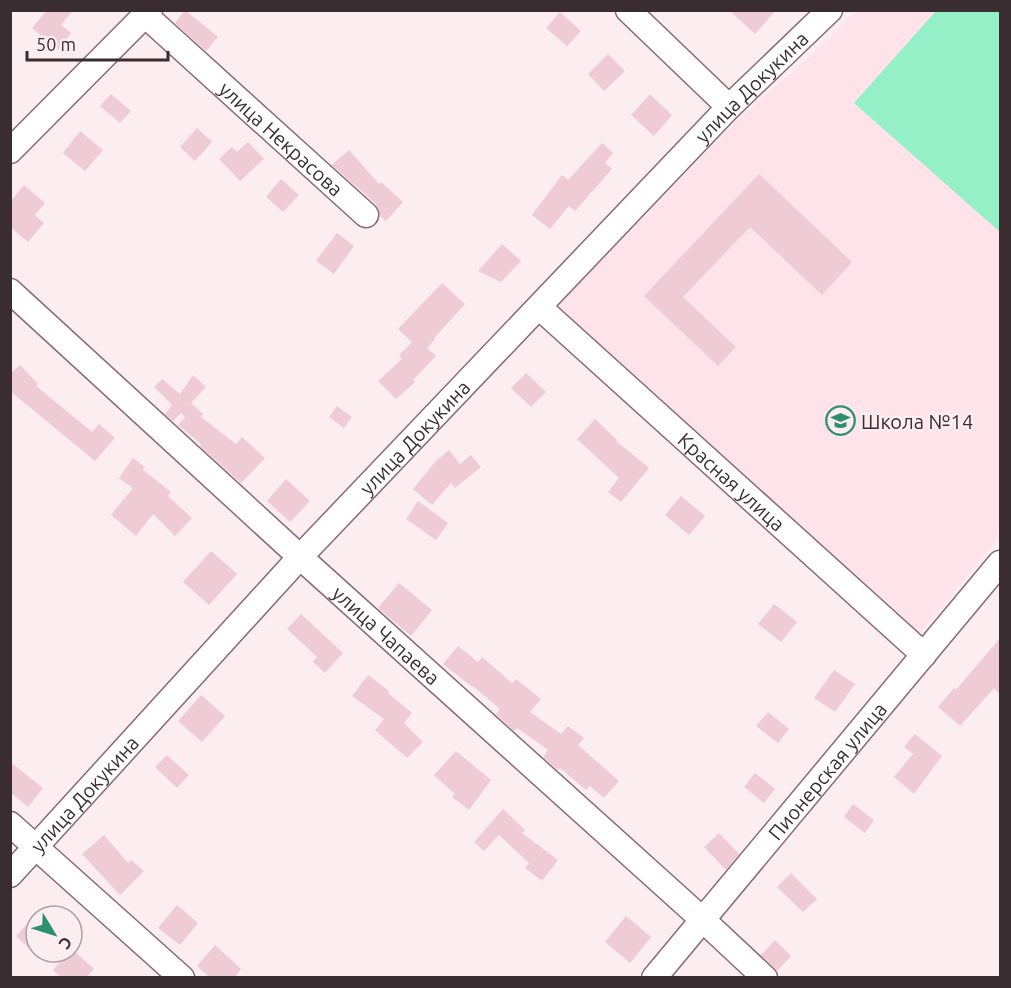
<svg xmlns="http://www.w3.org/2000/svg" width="1011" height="988" font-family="Ubuntu,sans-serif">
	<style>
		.built { fill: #fee3ea }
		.green { fill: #95f0c8 }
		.building { fill: #efccd5 }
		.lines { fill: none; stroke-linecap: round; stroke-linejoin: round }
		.minor-casing { stroke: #886a72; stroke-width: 27 }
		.minor { stroke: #fff; stroke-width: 24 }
		.labels { text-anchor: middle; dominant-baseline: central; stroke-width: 5; stroke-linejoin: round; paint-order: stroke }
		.street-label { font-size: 20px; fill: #3a2d31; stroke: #fcedf1 }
		.poi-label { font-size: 20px; fill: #3a2d31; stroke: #fcedf1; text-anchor: start }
	</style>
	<rect width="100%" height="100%" fill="#fcedf1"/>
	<!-- built -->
	<polygon class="built" points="857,11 1000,11 1000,536 916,637 556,307 742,116 816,51"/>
	<!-- green -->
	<polygon class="green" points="936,11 1000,11 1000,232 854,103"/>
	<!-- building -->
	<g class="building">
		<polygon points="47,10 73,10 61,25 71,33 58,50 32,28"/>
		<polygon points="185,10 218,37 206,51 175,23"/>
		<polygon points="729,10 776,10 755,34"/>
		<polygon points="560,12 581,31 567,46 546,28"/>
		<polygon points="608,54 625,71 604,91 588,74"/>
		<polygon points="111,94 131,111 120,123 100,106"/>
		<polygon points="650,94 672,115 654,136 631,115"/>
		<polygon points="197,128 212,142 195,161 180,147"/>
		<polygon points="80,131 103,150 85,171 63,153"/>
		<polygon points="248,142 264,159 240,181 219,159 232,147 237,152"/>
		<polygon points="602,143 613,153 605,163 612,169 575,211 569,206 550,229 532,215 562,175 568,180"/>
		<polygon points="349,150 379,184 381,182 403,202 386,221 380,216 376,204 332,165"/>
		<polygon points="759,174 852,262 822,295 750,227 683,297 736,347 718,366 644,296"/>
		<polygon points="281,179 299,195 283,212 266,197"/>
		<polygon points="24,185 45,203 35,215 44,223 28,242 10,227 10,202"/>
		<polygon points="337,233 354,246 334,274 316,261"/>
		<polygon points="502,244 521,261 501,282 478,271"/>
		<polygon points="442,283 465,304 434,338 435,339 427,348 436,356 413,380 415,382 396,399 378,381 402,359 399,355 412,342 398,329"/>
		<polygon points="20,365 38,384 36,386 92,432 99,424 115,438 95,461 10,391 10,374"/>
		<polygon points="526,373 546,392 531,407 511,388"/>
		<polygon points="193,375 206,387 191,403 203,414 201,417 236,444 242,437 265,458 241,483 200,446 201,444 178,425 185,417 181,413 173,421 165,414 172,405 154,387 162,379 180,394"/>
		<polygon points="337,406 352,417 344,428 329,417"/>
		<polygon points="595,419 617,440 616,441 649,468 621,502 608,492 619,478 577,439"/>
		<polygon points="449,450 460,464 471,455 481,467 455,488 451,483 432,505 413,489 435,462"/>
		<polygon points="133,458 145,467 143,470 171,492 168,496 192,518 175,536 153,514 136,536 111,515 133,488 119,478"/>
		<polygon points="286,479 310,501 290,522 267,501"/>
		<polygon points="681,496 705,516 689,535 665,515"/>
		<polygon points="418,501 448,523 436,540 406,519"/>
		<polygon points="211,551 237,574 209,605 183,582"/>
		<polygon points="399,583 432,610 411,636 378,608"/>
		<polygon points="774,604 797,622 781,642 758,624"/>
		<polygon points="301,614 343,653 325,673 313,662 317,657 287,629"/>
		<polygon points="1000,638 1000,694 994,688 960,726 938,707 954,688 956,690"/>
		<polygon points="458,646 478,662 482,657 512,683 516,679 541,699 530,712 561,734 568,726 584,738 578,745 619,781 604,798 590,786 586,790 560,768 558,770 543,757 548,750 517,728 514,731 496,714 500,709 473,686 472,687 443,664"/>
		<polygon points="834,670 855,684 835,712 814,698"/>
		<polygon points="368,675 389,691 388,693 412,713 404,723 423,742 407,758 375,730 384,719 352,696"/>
		<polygon points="201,695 225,716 202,742 178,721"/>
		<polygon points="768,712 789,729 778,743 756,726"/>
		<polygon points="915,734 942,756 914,794 894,777 913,754 904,747"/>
		<polygon points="456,751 491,780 469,810 452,797 455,794 434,775"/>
		<polygon points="167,755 189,775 177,788 155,767"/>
		<polygon points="10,762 43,788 28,807 10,792"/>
		<polygon points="755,773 775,789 764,803 744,787"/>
		<polygon points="853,804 874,820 865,833 844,817"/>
		<polygon points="503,809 525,830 522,833 558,860 542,881 525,868 529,863 499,835 484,851 474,842"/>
		<polygon points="719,833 739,854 726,870 704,847"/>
		<polygon points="104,835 128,863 131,860 144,871 120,895 82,854"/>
		<polygon points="791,873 817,899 803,912 777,887"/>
		<polygon points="177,905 198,923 180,945 158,928"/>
		<polygon points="36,914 36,955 16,936"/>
		<polygon points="626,916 651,937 630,963 605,942"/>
		<polygon points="775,940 791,956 777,971 761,955"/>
		<polygon points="215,945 241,969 234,978 210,978 197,966"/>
		<polygon points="72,949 94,969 86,978 61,978 53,970 69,952 72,952"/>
	</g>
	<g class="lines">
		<defs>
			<g id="minor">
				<polyline points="628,10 729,107"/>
				<path id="s1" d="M145,15L366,215"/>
				<polyline points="10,151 150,10"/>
				<path id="s2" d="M10,291L300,557L703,920L765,978"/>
				<path id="s3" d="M539,307L924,655"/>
				<polyline points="10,824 182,978"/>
				<path id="s4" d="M10,875L300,557L729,107L830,10"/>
				<path id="s5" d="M654,978L1000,563"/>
			</g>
		</defs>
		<!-- minor casing -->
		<use href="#minor" class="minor-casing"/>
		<!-- minor -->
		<use href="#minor" class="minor"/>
	</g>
	<!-- icons -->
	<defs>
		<symbol id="school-ring" viewBox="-11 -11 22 22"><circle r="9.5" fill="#fcedf1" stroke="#2c906b" stroke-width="1.5"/><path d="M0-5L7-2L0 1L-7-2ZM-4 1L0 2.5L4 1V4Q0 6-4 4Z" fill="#2c906b"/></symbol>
	</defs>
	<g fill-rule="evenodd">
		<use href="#school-ring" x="824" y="404" width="33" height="33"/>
	</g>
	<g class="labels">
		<!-- street labels -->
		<g class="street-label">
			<text stroke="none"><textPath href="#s4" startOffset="1082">улица Докукина</textPath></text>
			<text stroke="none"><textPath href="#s1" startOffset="184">улица Некрасова</textPath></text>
			<text stroke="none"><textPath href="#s4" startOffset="596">улица Докукина</textPath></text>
			<text stroke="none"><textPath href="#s3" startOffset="260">Красная улица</textPath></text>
			<text stroke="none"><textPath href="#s2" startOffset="510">улица Чапаева</textPath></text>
			<text stroke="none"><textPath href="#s5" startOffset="270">Пионерская улица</textPath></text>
			<text stroke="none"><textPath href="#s4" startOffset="110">улица Докукина</textPath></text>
		</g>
		<!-- poi labels -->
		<g class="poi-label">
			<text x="861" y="421">Школа №14</text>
		</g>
	</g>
	<!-- border -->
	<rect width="1011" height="988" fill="none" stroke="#3a2d31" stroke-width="24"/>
	<!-- north arrow -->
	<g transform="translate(54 934) rotate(128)"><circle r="28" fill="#fcedf1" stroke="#aea0a4" stroke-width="1.5"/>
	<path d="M0-4.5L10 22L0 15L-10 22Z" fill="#2c906b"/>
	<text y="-9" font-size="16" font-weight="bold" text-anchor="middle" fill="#3a2d31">С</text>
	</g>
	<!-- scale -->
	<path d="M27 51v9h141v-9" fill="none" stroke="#3a2d31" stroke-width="3"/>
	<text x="36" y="51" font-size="18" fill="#3a2d31" stroke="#fcedf1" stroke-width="4.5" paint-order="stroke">50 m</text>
</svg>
